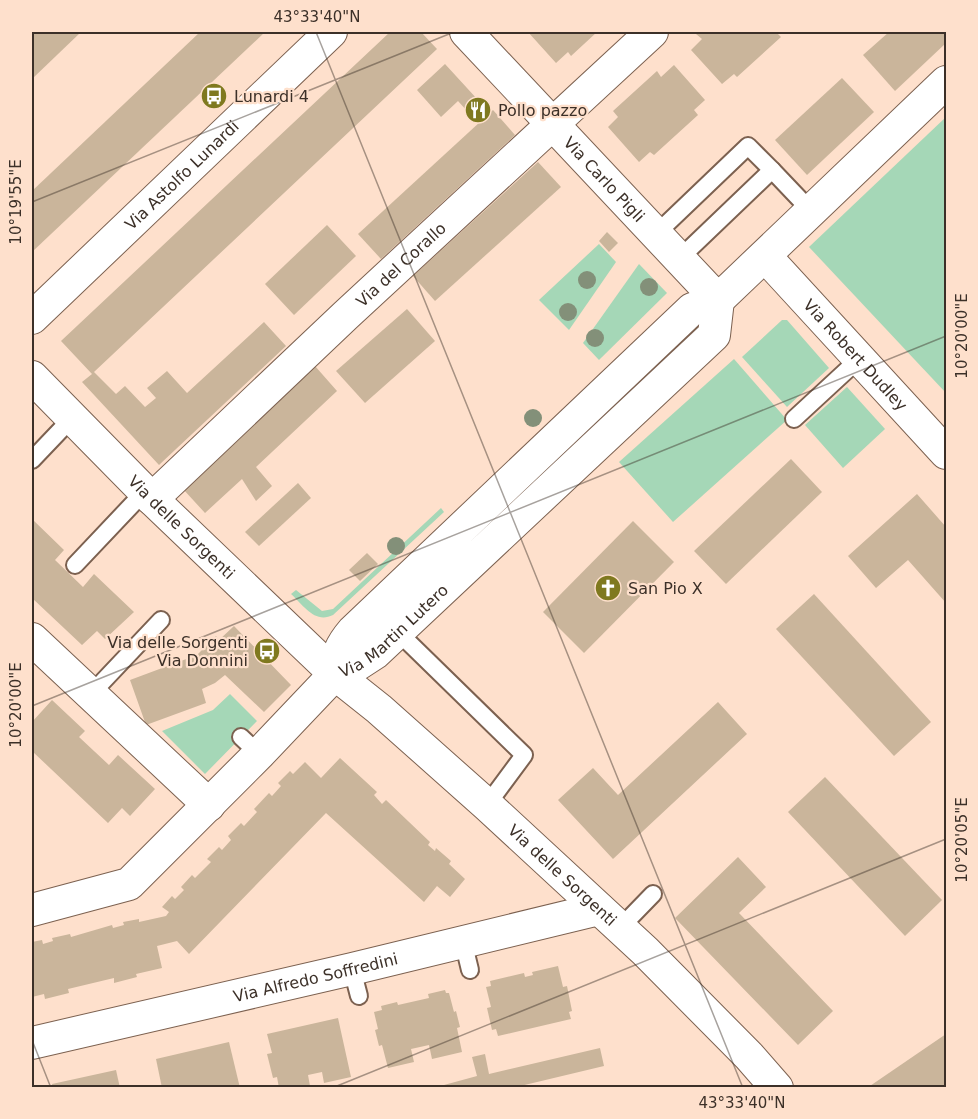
<svg xmlns="http://www.w3.org/2000/svg" width="978" height="1119" font-family="'DejaVu Sans',sans-serif">
	<style>
		.green { fill: #a5d7b7 }
		.building { fill: #cab59b }
		.lines { fill: none; stroke-linecap: round; stroke-linejoin: round }
		.lane-casing { stroke: #7c6150; stroke-width: 20 }
		.street-casing { stroke: #7c6150; stroke-width: 34 }
		.lane { stroke: #fff; stroke-width: 16 }
		.street { stroke: #fff; stroke-width: 32 }
		.tree { fill: #839079 }
		.ticks { fill: none; stroke: #3c3028; stroke-width: 1.5; stroke-opacity: 0.45 }
		.labels { text-anchor: middle; dominant-baseline: central; stroke-width: 4.5; stroke-linejoin: round; paint-order: stroke }
		.poi-label { font-size: 16px; fill: #3c3028; stroke: #fee0cc; text-anchor: start }
		.street-label { font-size: 16px; fill: #3c3028; stroke: #fee0cc }
		.neatline { fill: none; stroke: #3c3028; stroke-width: 2 }
		.ticks-label { font-size: 15px; text-anchor: middle; fill: #3c3028 }
	</style>
	<rect width="100%" height="100%" fill="#fee0cc"/>
	<!-- green -->
	<g class="green">
		<polygon points="946,117 946,393 809,247"/>
		<polygon points="599,244 616,262 569,330 539,300"/>
		<polygon points="639,264 667,293 599,360 583,343"/>
		<polygon points="782,320 787,320 829,368 787,407 742,357"/>
		<polygon points="734,359 787,420 673,522 619,462"/>
		<polygon points="847,387 885,429 843,468 805,425"/>
		<path d="M441,508L444,512L333,615C315,624 304,606 291,594L296,590L322,611L333,609Z"/>
		<polygon points="230,694 257,721 205,774 162,731 213,710"/>
	</g>
	<!-- building -->
	<g class="building">
		<polygon points="32,32 81,32 32,79"/>
		<polygon points="200,32 265,32 32,252 32,191"/>
		<polygon points="390,32 421,32 437,49 94,372 116,394 125,386 145,407 156,398 147,388 167,371 187,393 264,322 286,346 159,465 82,382 92,374 61,341"/>
		<polygon points="528,32 597,32 571,56 568,52 556,63"/>
		<polygon points="698,32 776,32 781,37 737,77 734,74 722,84 691,50 702,39 696,34"/>
		<polygon points="889,32 946,32 946,43 895,91 863,55"/>
		<polygon points="445,64 489,112 478,123 458,101 441,117 417,90"/>
		<polygon points="674,65 705,100 694,110 698,115 654,155 650,152 639,162 608,127 618,117 613,111 657,71 661,77"/>
		<polygon points="842,78 874,112 807,175 775,140"/>
		<polygon points="493,110 515,135 381,259 358,234"/>
		<polygon points="538,162 561,187 435,301 413,276"/>
		<polygon points="327,225 356,256 294,315 265,284"/>
		<polygon points="607,232 618,243 609,252 599,241"/>
		<polygon points="407,309 435,341 365,403 336,371"/>
		<polygon points="315,366 337,391 256,467 272,486 256,501 242,479 205,513 183,489"/>
		<polygon points="791,459 822,492 726,584 694,551"/>
		<polygon points="298,483 311,498 259,546 245,532"/>
		<polygon points="917,494 946,527 946,603 908,560 876,588 848,556"/>
		<polygon points="32,519 64,550 55,560 83,587 94,574 134,612 105,639 97,631 82,645 32,598"/>
		<polygon points="633,521 674,562 584,653 543,612"/>
		<polygon points="367,553 378,564 360,581 349,570"/>
		<polygon points="814,594 931,722 894,756 776,629"/>
		<polygon points="234,626 291,685 264,712 225,675 215,683 202,689 206,703 146,725 130,680 197,655 216,636 219,640"/>
		<polygon points="52,700 85,731 79,737 109,765 118,755 155,789 130,816 122,808 108,823 32,751 32,722"/>
		<polygon points="718,702 747,734 613,859 558,800 593,768 618,795"/>
		<polygon points="340,758 377,792 374,795 382,804 386,800 430,842 428,845 435,851 436,848 451,861 449,864 465,879 450,897 437,886 424,902 326,813 189,954 177,941 157,946 162,968 136,974 137,977 114,983 114,978 68,989 69,993 45,999 44,994 32,997 32,942 42,940 43,944 53,941 52,938 70,934 71,937 112,925 113,928 124,925 123,922 139,919 139,922 166,916 169,912 162,907 172,896 175,899 184,890 181,887 192,875 195,878 211,862 207,859 219,847 222,850 231,840 228,836 241,823 244,826 257,812 254,809 269,793 272,796 281,786 278,783 290,771 293,774 305,762 321,778"/>
		<polygon points="825,777 942,900 905,936 788,812"/>
		<polygon points="738,857 766,887 739,913 833,1011 798,1045 675,918"/>
		<polygon points="558,966 563,987 567,986 572,1011 569,1012 571,1019 498,1036 496,1029 492,1030 487,1008 491,1007 486,987 491,986 490,981 524,973 525,977 533,975 532,972"/>
		<polygon points="445,990 446,993 449,993 454,1012 456,1011 460,1027 457,1028 462,1052 432,1059 429,1045 411,1049 414,1062 388,1068 382,1045 379,1046 375,1030 378,1029 374,1012 382,1010 381,1006 397,1002 398,1005 429,998 428,994"/>
		<polygon points="338,1018 351,1077 324,1083 322,1072 308,1075 310,1086 279,1088 277,1077 273,1078 267,1054 272,1053 267,1034"/>
		<polygon points="946,1034 946,1084 941,1088 867,1088"/>
		<polygon points="229,1042 240,1088 162,1088 156,1059"/>
		<polygon points="600,1048 604,1066 512,1088 433,1088 477,1076 472,1057 485,1054 489,1074"/>
		<polygon points="116,1070 120,1088 53,1088 52,1084"/>
	</g>
	<g class="lines">
		<defs>
			<g id="lane">
				<polyline points="656,234 748,146 772,170"/>
				<polyline points="679,259 772,170 811,211"/>
				<polyline points="794,419 859,359"/>
				<polyline points="32,460 72,418"/>
				<polyline points="75,565 145,491"/>
				<polyline points="398,632 524,755 487,805"/>
				<polyline points="91,694 161,620"/>
				<polyline points="241,737 259,754"/>
				<polyline points="620,928 653,894"/>
				<polyline points="463,941 470,970"/>
				<polyline points="352,969 359,996"/>
			</g>
			<g id="street">
				<path id="s1" d="M466,32L718,300L946,82"/>
				<path id="s2" d="M765,256L946,453"/>
				<path id="s3" d="M32,318L331,32"/>
				<path id="s4" d="M32,377L152,499L335,674L379,709L487,805L645,951L749,1056L777,1088"/>
				<path id="s5" d="M152,499L346,315L652,32"/>
				<polyline points="32,639 209,805"/>
				<path id="s6" d="M32,910L129,884L259,754L335,674L355,666L375,653L714,335L718,300L692,309L353,631C341,645 336,656 335,674"/>
				<path id="s7" d="M32,1043L352,969L599,909"/>
			</g>
		</defs>
		<!-- lane casing -->
		<use href="#lane" class="lane-casing"/>
		<!-- street casing -->
		<use href="#street" class="street-casing"/>
		<!-- lane -->
		<use href="#lane" class="lane"/>
		<!-- street -->
		<use href="#street" class="street"/>
	</g>
	<!-- trees -->
	<g class="tree">
		<circle cx="587" cy="280" r="9"/>
		<circle cx="649" cy="287" r="9"/>
		<circle cx="568" cy="312" r="9"/>
		<circle cx="595" cy="338" r="9"/>
		<circle cx="533" cy="418" r="9"/>
		<circle cx="396" cy="546" r="9"/>
	</g>
	<!-- ticks -->
	<path class="ticks" d="M316,32L743,1088M32,202L454,32M32,706L946,336M32,1040L51,1088M332,1088L946,839"/>
	<!-- icons -->
	<defs>
		<symbol id="bus-disc" viewBox="-11 -11 22 22"><circle r="9.5" fill="#7f791f" stroke="#fee0cc"/><path d="M-5-6H5V4H4V6H2V4H-2V6H-4V4H-5ZM-3.5-4V0h7V-4ZM-3.5 1.2v1.5H-2V1.2ZM2 1.2v1.5H3.5V1.2Z" fill="#fff"/></symbol>
		<symbol id="restaurant-disc" viewBox="-11 -11 22 22"><circle r="9.5" fill="#7f791f" stroke="#fee0cc"/><path d="M-5-6h1v4h1v-4h1v4h1v-4h1v5L-1.5 .5V6h-2V.5L-5-1ZM5-6V6H3V1.5H1.5Q1.5-4 5-6Z" fill="#fff"/></symbol>
		<symbol id="church-disc" viewBox="-11 -11 22 22"><circle r="9.5" fill="#7f791f" stroke="#fee0cc"/><path d="M-1.2-6h2.4v3.5h3.3v2.4h-3.3V6h-2.4V-.1h-3.3v-2.4h3.3Z" fill="#fff"/></symbol>
	</defs>
	<g fill-rule="evenodd">
		<use href="#bus-disc" x="199" y="81" width="30" height="30"/>
		<use href="#restaurant-disc" x="463" y="95" width="30" height="30"/>
		<use href="#church-disc" x="593" y="573" width="30" height="30"/>
		<use href="#bus-disc" x="252" y="636" width="30" height="30"/>
	</g>
	<g class="labels">
		<!-- poi labels -->
		<g class="poi-label">
			<text x="234" y="96">Lunardi 4</text>
			<text x="498" y="110">Pollo pazzo</text>
			<text x="628" y="588">San Pio X</text>
			<text x="248" y="642" text-anchor="end">Via delle Sorgenti<tspan x="248" dy="18">Via Donnini</tspan></text>
		</g>
		<!-- street labels -->
		<g class="street-label">
			<text stroke="none"><textPath href="#s3" startOffset="207">Via Astolfo Lunardi</textPath></text>
			<text stroke="none"><textPath href="#s1" startOffset="202">Via Carlo Pigli</textPath></text>
			<text stroke="none"><textPath href="#s5" startOffset="342">Via del Corallo</textPath></text>
			<text stroke="none"><textPath href="#s2" startOffset="134">Via Robert Dudley</textPath></text>
			<text stroke="none"><textPath href="#s4" startOffset="212">Via delle Sorgenti</textPath></text>
			<text stroke="none"><textPath href="#s6" startOffset="468">Via Martin Lutero</textPath></text>
			<text stroke="none"><textPath href="#s4" startOffset="728">Via delle Sorgenti</textPath></text>
			<text stroke="none"><textPath href="#s7" startOffset="291">Via Alfredo Soffredini</textPath></text>
		</g>
	</g>
	<!-- border -->
	<rect width="978" height="1119" fill="none" stroke="#fee0cc" stroke-width="66"/>
	<rect x="33" y="33" width="912" height="1053" class="neatline"/>
	<g class="ticks-label">
		<text x="317" y="22">43°33'40"N</text>
		<text transform="translate(16 202) rotate(-90)" y="5">10°19'55"E</text>
		<text transform="translate(962 336) rotate(-90)" y="5">10°20'00"E</text>
		<text transform="translate(16 705) rotate(-90)" y="5">10°20'00"E</text>
		<text transform="translate(962 840) rotate(-90)" y="5">10°20'05"E</text>
		<text x="742" y="1108">43°33'40"N</text>
	</g>
</svg>
